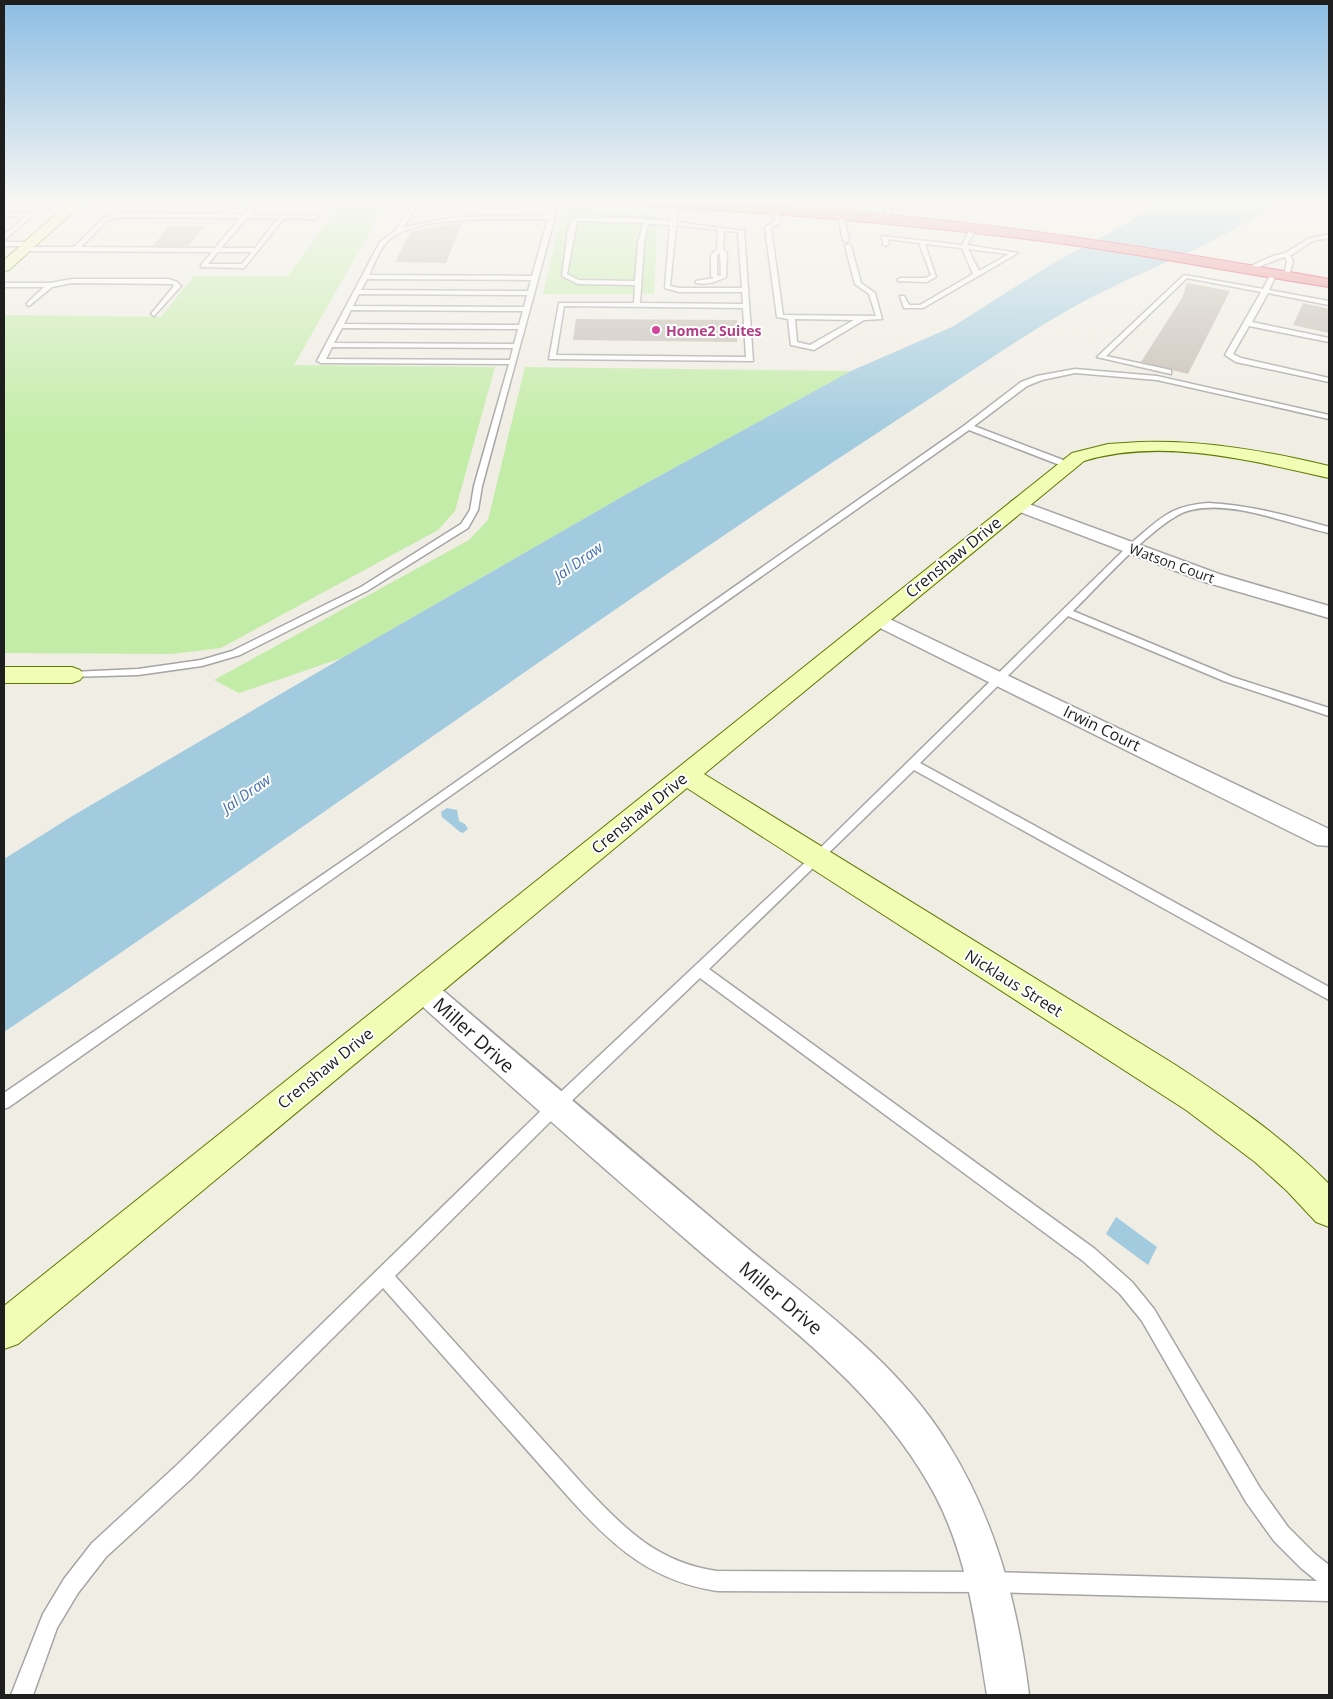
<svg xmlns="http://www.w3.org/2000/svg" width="1333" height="1699" font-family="'Open Sans',sans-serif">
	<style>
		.grass { fill: #c2eca7 }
		.water { fill: #a2cbdf }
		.building { fill: #c4bcb3 }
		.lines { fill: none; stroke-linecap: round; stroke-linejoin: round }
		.lane-casing { stroke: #a5a5a5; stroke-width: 3 }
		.street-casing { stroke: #a5a5a5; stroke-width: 3 }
		.secondary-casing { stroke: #607a00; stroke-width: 2 }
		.highway-casing { stroke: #e31c4b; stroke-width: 2 }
		.lane { fill: #fff; fill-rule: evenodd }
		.street { fill: #fff; fill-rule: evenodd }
		.secondary { fill: #f1fcb5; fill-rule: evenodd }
		.highway { fill: #eb888f; fill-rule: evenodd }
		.hotel-dot { fill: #d1479c; stroke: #fff; stroke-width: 2 }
		.labels { text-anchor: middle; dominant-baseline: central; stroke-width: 4; stroke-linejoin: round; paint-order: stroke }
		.far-hotel-label { font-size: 14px; font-weight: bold; fill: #b23c85; stroke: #fff; text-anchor: start }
		.far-street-label { font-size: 14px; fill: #1e1e1e; stroke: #fff }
		.far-water-label { font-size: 15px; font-style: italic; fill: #4671b3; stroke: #fff }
		.street-label { font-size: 16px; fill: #1e1e1e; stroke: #fff }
		.near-street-label { font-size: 19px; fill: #1e1e1e; stroke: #fff }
	</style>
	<rect width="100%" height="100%" fill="#f0ede4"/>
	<!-- grass -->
	<g class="grass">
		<polygon points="384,207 294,365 495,367 455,511 438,530 221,648 172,654 4,653 4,315 161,317 194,276 288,276 337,208"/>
		<polygon points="563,209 658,214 654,294 543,294"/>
		<polygon points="525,367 851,371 632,491 342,658 239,693 214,680 469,540 488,520"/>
	</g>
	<!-- water -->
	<g class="water">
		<path d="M1159,202H1278C1214,248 1136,271 1068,310C1011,343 956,382 900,418C597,616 304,830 4,1032V859L74,815L342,658L632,491L851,371L952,327L1055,262L1124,225Z"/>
		<polygon points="447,808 457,810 459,821 465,824 468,829 463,833 460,832 442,817 441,812"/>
		<polygon points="1116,1217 1157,1247 1148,1265 1106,1234"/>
	</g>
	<!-- building -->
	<g class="building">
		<polygon points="462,222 446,263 395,262 411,231"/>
		<polygon points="169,226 205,226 189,246 153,246"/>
		<polygon points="1187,283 1230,291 1188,374 1141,362 1182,298"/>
		<polygon points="1303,303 1329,309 1329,333 1293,325"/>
		<polygon points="576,319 737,320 737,342 573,340"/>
	</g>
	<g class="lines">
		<defs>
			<g id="lane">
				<path d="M233,202H239L228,214L243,215L254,202H260L249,215H315L318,217L315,219L284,218L244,268L201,267V265L212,252L25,251L22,249L25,247H74L104,218L119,213L221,214ZM119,217L240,218L215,248L81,247L108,220ZM247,218H278L255,248H221ZM218,252H252L242,264H208Z"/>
				<path d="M412,202H418L404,227L456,217L549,215L553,202H559L482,486L478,510L468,528L367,591L240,655L202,666L138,675L68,677L67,675L68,673L72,672L138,669L201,660L232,651L361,587L461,524L470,510L474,486L509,364L321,363L317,361L380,242L397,229ZM493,219H548L532,276L369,275C374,265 378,253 385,244C404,220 465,220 493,219ZM367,279L531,280L528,291L361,290ZM359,294L527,295L524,307L353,306ZM351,310L523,311L519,325L344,324ZM342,328L518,329L514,344L334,343ZM332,347L513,348L510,360L326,359Z"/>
				<path d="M672,202H678L676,222L744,231L753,361L549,359L559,303H634L635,285L578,284L562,276L568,231L573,218H636L670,221ZM577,221L643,223L638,243L635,281L579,280L567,274ZM648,224L670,225L665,288L679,292H742L743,304L640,303L644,243ZM676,225L718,230L717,250L711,254V276L714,278L696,281V283C708,285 715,282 726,277L727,253L723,250L724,231L738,232L742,288H679L670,286ZM720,253L721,275L719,276L717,275V255ZM564,306L743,308L746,357L556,355Z"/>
				<polygon points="882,202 888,202 893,221 888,220"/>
				<path d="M776,208L779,210L780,223L771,228L783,315L876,316L869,294L855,284L845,246L848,244L851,246L861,283L875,293L882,319L864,320L814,350L791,345L788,319L777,317L765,227L774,222L773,210ZM795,319L854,320L810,345L797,342Z"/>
				<polygon points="4,212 30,213 33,215 4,240 4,235 25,217 4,216"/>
				<polygon points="841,214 844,216 849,240 846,242 843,240 838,216"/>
				<path d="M973,227L976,229L967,245L1018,253L923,308H904L900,296H904L909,305H920L973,274L962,248L925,244L936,277L927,282L898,281L897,280L900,278H926L931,275L919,243L888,239L889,244L886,246L883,244L882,236L962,245L970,229ZM968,249L1009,254L979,271Z"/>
				<path d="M1329,234V238L1312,241L1290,256L1293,261L1289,276L1284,275L1287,261L1285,257C1274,259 1251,273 1244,269L1273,256L1285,253L1308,239Z"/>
				<polygon points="4,242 30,242 33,244 30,246 4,246"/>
				<polygon points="1274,271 1277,273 1269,290 1329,301 1329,305 1268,293 1252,322 1329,338 1329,342 1249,326 1233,354 1241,358 1329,378 1329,382 1236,362 1225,355 1261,292 1187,278 1106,356 1171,370 1171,374 1097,357 1184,275 1263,289 1271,273"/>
				<polygon points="72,279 168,279 177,282 181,286 154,316 151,314 174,286 173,284 72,283 52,287 29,306 27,305 27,303 44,287 4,287 4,283 50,283"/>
				<polygon points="1075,369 1157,376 1329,415 1329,419 1157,380 1075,373 1042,380 1027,386 974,426 1071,463 1071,467 1065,467 969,430 9,1107 4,1109 4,1093 363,847 965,425 1021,382 1037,376"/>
				<path d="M1208,503C1250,505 1289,516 1329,527V533C1287,524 1235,500 1191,510C1160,516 1098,587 1073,611L1232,677L1329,708V716L1224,681L1068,616L920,763L1329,987V1000L914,770L709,969L1095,1249L1132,1282L1154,1309L1260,1488L1288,1527L1315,1554L1329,1565V1601L987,1592L717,1591C652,1581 615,1548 572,1501L383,1288L191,1479L106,1557L78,1593L57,1628L33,1695H11L43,1614L64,1579L92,1543L177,1465L550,1102L812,856L1130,544C1159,520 1168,506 1208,503ZM700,978L1083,1261L1120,1294L1142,1321L1246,1502L1274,1541L1301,1568L1317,1581L987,1572L717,1571C657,1562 626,1530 586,1488L395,1276L560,1112Z"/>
			</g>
			<g id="street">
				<polygon points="1018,500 1219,574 1329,606 1329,618 1205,582 1012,509 1009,505 1012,501"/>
				<polygon points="877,613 1329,829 1329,846 1317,845 870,623 867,619 870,615"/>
				<path d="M422,977L432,981C532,1067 633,1152 734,1237C810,1301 896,1359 948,1444C996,1521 1018,1606 1029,1695H987C976,1627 968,1559 936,1497C881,1392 784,1324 697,1249C601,1166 506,1082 412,997L408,989L412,981Z"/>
			</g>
			<g id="secondary">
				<polygon points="70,202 84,202 9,270 4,271 4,260"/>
				<path d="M1140,442C1204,440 1266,451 1329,466V478C1252,461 1163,437 1084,461L704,774L1174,1064C1229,1100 1283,1137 1329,1184V1227L1316,1222L1287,1191L1255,1162L1186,1110L687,788L18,1344L4,1349V1306L1072,453L1108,444Z"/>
				<polygon points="4,667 72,667 80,670 84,675 80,680 72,683 4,683"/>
			</g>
			<path id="highway" d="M636,202C868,202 1101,238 1329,279V287C1243,274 1158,257 1072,245C929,226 786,213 642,206Z"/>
		</defs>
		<!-- lane casing -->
		<use href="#lane" class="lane-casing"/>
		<!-- street casing -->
		<use href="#street" class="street-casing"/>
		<!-- secondary casing -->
		<use href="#secondary" class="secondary-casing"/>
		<!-- highway casing -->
		<use href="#highway" class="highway-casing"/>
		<!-- lane -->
		<use href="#lane" class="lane"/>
		<!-- street -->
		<use href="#street" class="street"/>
		<!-- secondary -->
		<use href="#secondary" class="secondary"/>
		<!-- highway -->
		<use href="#highway" class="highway"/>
	</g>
	<!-- sky -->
	<linearGradient id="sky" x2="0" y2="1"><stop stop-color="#8cbde4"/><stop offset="0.46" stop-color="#f8f7f3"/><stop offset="1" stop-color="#f8f7f3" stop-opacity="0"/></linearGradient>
	<rect width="1333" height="440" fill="url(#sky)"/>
	<!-- markers -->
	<circle class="hotel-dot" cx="656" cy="330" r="5"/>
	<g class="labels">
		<!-- far-hotel labels -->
		<g class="far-hotel-label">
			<text x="666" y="330">Home2 Suites</text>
		</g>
		<!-- far-street labels -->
		<g class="far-street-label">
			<text transform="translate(1172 563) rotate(20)">Watson Court</text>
		</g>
		<!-- far-water labels -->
		<g class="far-water-label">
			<text transform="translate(578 561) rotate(-35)">Jal Draw</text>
			<text transform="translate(246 793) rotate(-35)">Jal Draw</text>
		</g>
		<!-- street labels -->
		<g class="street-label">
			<text transform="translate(953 557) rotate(-39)">Crenshaw Drive</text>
			<text transform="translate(1102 728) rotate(26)">Irwin Court</text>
			<text transform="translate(639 813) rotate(-39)">Crenshaw Drive</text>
			<text transform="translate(1014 983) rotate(32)">Nicklaus Street</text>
			<text transform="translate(325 1068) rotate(-39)">Crenshaw Drive</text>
		</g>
		<!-- near-street labels -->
		<g class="near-street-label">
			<text transform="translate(474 1035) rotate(42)">Miller Drive</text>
			<text transform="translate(781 1298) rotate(40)">Miller Drive</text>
		</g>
	</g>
	<!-- border -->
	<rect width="1333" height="1699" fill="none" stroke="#1e1e1e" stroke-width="10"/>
</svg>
